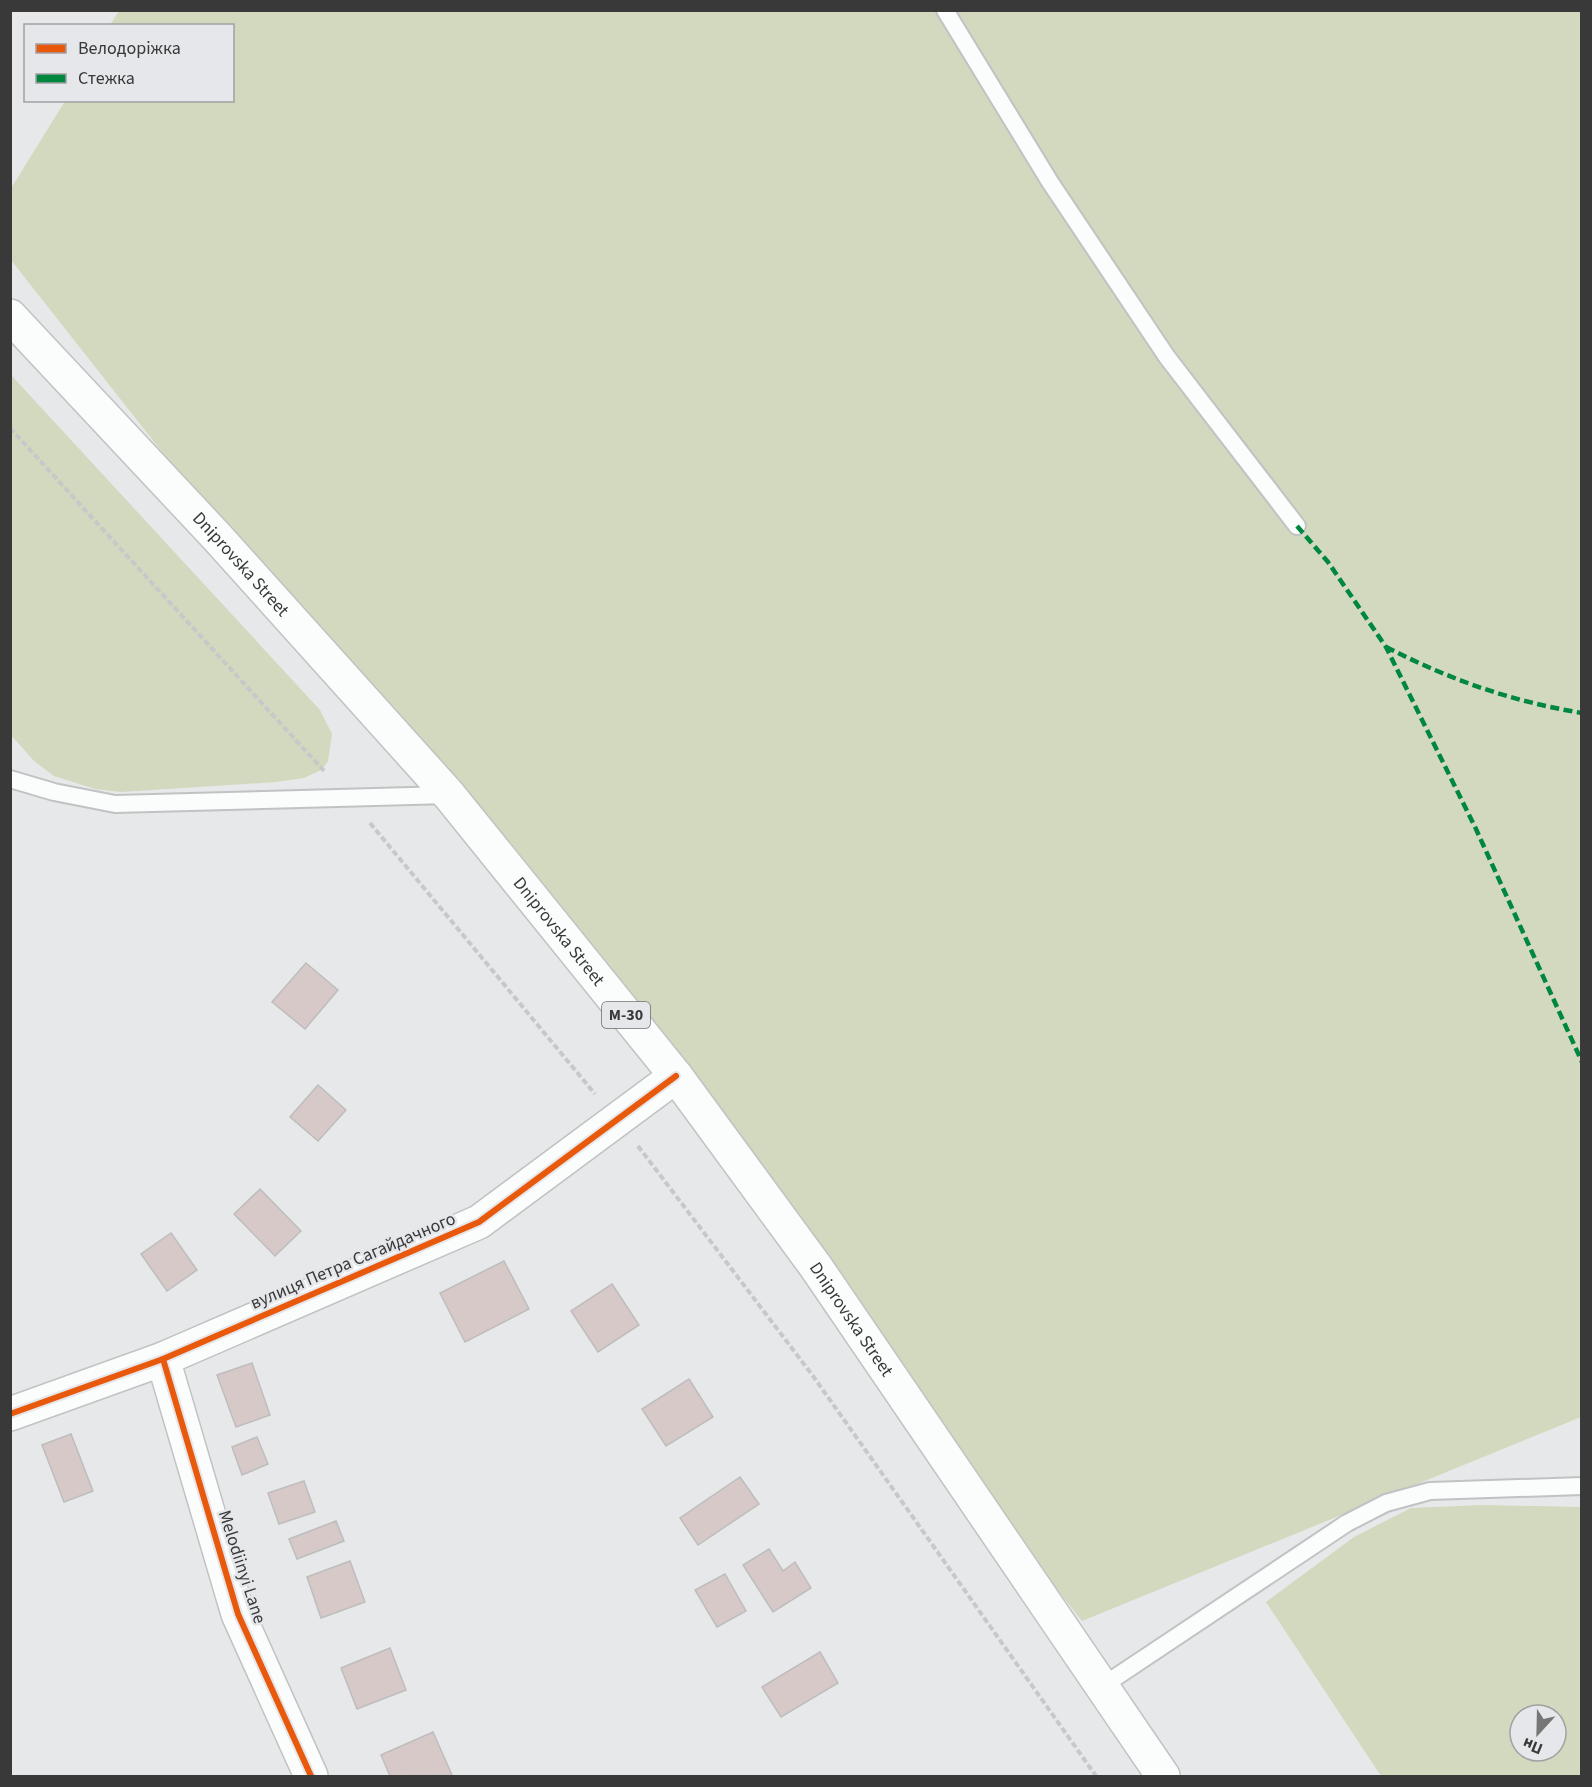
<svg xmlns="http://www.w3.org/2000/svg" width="1592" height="1787" font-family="'Source Sans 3',sans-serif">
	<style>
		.grass { fill: #d2d9be; fill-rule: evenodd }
		.building { fill: #d7c9c8; stroke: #bebdbe; stroke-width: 1.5 }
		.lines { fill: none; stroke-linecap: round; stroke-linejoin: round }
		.lane-casing { stroke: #c1c2c3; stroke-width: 20 }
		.street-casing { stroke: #c1c2c3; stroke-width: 36 }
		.highway-casing { stroke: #c1c2c3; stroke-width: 36 }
		.path { stroke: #c7c8c9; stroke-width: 4; stroke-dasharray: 6 3; stroke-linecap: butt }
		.lane { stroke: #fbfcfc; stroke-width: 16 }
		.street { stroke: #fbfcfc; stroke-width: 33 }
		.highway { stroke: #fbfcfc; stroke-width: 33 }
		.quiet { stroke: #00873e; stroke-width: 4.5; stroke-dasharray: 9 4.5; stroke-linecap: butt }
		.cycleway-casing { stroke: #e6e7ea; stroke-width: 10 }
		.cycleway { stroke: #e8590c; stroke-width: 6 }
		.labels { text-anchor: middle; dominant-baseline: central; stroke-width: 5; stroke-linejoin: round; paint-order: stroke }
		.shield { fill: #e6e7ea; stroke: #6d6d6f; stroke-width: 1.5 }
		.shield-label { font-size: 16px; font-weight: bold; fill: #39393a }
		.street-label { font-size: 18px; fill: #39393a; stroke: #e6e7ea }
	</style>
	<rect width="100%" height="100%" fill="#e7e8e9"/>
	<!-- grass -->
	<g class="grass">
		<polygon points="119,11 1581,11 1581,1417 1082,1621 11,260 10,190 65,101 232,100 232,26 110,25"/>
		<polygon points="11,375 320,710 332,734 328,761 321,770 304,778 276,782 121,792 95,789 54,776 34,761 11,735"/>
		<path d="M1483,1505L1581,1507V1776H1381L1266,1602L1354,1537L1411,1508ZM1520,1715H1556V1751H1520Z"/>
	</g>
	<!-- building -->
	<g class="building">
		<polygon points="306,963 338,990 305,1029 272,1002"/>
		<polygon points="318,1085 346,1110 318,1141 290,1117"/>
		<polygon points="260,1189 301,1231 275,1256 234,1214"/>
		<polygon points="171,1233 197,1270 167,1291 141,1254"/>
		<polygon points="504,1261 529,1309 465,1342 440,1293"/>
		<polygon points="612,1284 639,1325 598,1352 571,1311"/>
		<polygon points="252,1363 270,1415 236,1427 217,1375"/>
		<polygon points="689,1379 713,1417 666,1446 642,1409"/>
		<polygon points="71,1434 93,1491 64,1502 42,1445"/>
		<polygon points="257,1437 268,1464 242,1475 232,1447"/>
		<polygon points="740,1477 759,1504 698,1545 680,1518"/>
		<polygon points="304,1481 315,1512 279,1524 268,1493"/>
		<polygon points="336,1521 344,1541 297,1559 289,1539"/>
		<polygon points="769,1549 783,1571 795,1562 811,1588 773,1612 743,1565"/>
		<polygon points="350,1561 365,1602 321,1618 307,1577"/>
		<polygon points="725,1574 746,1611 717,1627 695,1590"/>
		<polygon points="390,1648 406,1690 357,1709 341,1668"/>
		<polygon points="820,1652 838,1683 781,1717 762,1687"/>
		<polygon points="433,1732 452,1775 390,1776 381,1755"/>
	</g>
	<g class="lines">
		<defs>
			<g id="lane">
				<polyline points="945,10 1050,182 1167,357 1297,526"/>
				<polyline points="10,779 54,792 115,804 449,795"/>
				<polyline points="1104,1685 1347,1523 1386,1503 1430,1491 1582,1486"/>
			</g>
			<g id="street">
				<polyline points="163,1359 238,1614 311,1776"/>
				<polyline points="10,1414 163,1359 479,1222 676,1076"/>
			</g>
			<g id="highway">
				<path id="s1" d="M10,316L217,537L449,795L676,1076L816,1267L1163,1776"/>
			</g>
		</defs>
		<!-- lane casing -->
		<use href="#lane" class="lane-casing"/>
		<!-- street casing -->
		<use href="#street" class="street-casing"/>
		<!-- highway casing -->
		<use href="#highway" class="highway-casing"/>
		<!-- path -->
		<g class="path">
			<polyline points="10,428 325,772"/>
			<polyline points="370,823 595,1094"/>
			<polyline points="638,1146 813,1376 1096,1776"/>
		</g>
		<!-- lane -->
		<use href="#lane" class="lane"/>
		<!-- street -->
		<use href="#street" class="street"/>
		<!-- highway -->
		<use href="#highway" class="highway"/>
		<!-- quiet -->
		<g class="quiet">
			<polyline points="1297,526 1328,562 1386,647 1476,829 1582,1062"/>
			<path d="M1386,647C1451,680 1510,701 1582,713"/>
		</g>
		<defs>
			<g id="cycleway">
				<polyline points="163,1359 238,1614 311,1776"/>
				<polyline points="10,1414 163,1359 479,1222 676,1076"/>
			</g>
		</defs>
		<!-- cycleway casing -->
		<use href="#cycleway" class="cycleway-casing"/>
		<!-- cycleway -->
		<use href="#cycleway" class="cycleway"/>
	</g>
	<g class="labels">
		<!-- shield labels -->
		<rect class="shield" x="602" y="1002" width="48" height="26" rx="4.5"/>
		<g class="shield-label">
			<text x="626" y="1015">М-30</text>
		</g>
		<!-- street labels -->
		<g class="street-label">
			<text stroke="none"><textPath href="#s1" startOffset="339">Dniprovska Street</textPath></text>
			<text stroke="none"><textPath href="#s1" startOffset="825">Dniprovska Street</textPath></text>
			<text transform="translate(353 1261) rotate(-23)">вулиця Петра Сагайдачного</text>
			<text stroke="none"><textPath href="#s1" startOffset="1311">Dniprovska Street</textPath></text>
			<text transform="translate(242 1567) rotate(72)">Melodiinyi Lane</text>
		</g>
	</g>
	<!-- border -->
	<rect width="1592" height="1787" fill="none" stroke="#39393a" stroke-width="24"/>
	<!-- legend -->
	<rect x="24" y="24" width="210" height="78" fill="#e6e7ea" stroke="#a1a1a4" stroke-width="1.5"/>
	<rect x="36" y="44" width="30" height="9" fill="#e8590c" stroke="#a1a1a4" stroke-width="1.5"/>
	<text x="78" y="54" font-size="18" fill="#39393a">Велодоріжка</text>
	<rect x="36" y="74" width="30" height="9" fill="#00873e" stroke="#a1a1a4" stroke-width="1.5"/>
	<text x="78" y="84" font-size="18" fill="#39393a">Стежка</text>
	<!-- north arrow -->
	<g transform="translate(1538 1733) rotate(202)"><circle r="28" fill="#e6e7ea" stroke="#a1a1a4" stroke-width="1.5"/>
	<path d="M0-4.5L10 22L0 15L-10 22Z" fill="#767677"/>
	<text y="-9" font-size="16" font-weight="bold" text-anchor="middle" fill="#39393a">Пн</text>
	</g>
</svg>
